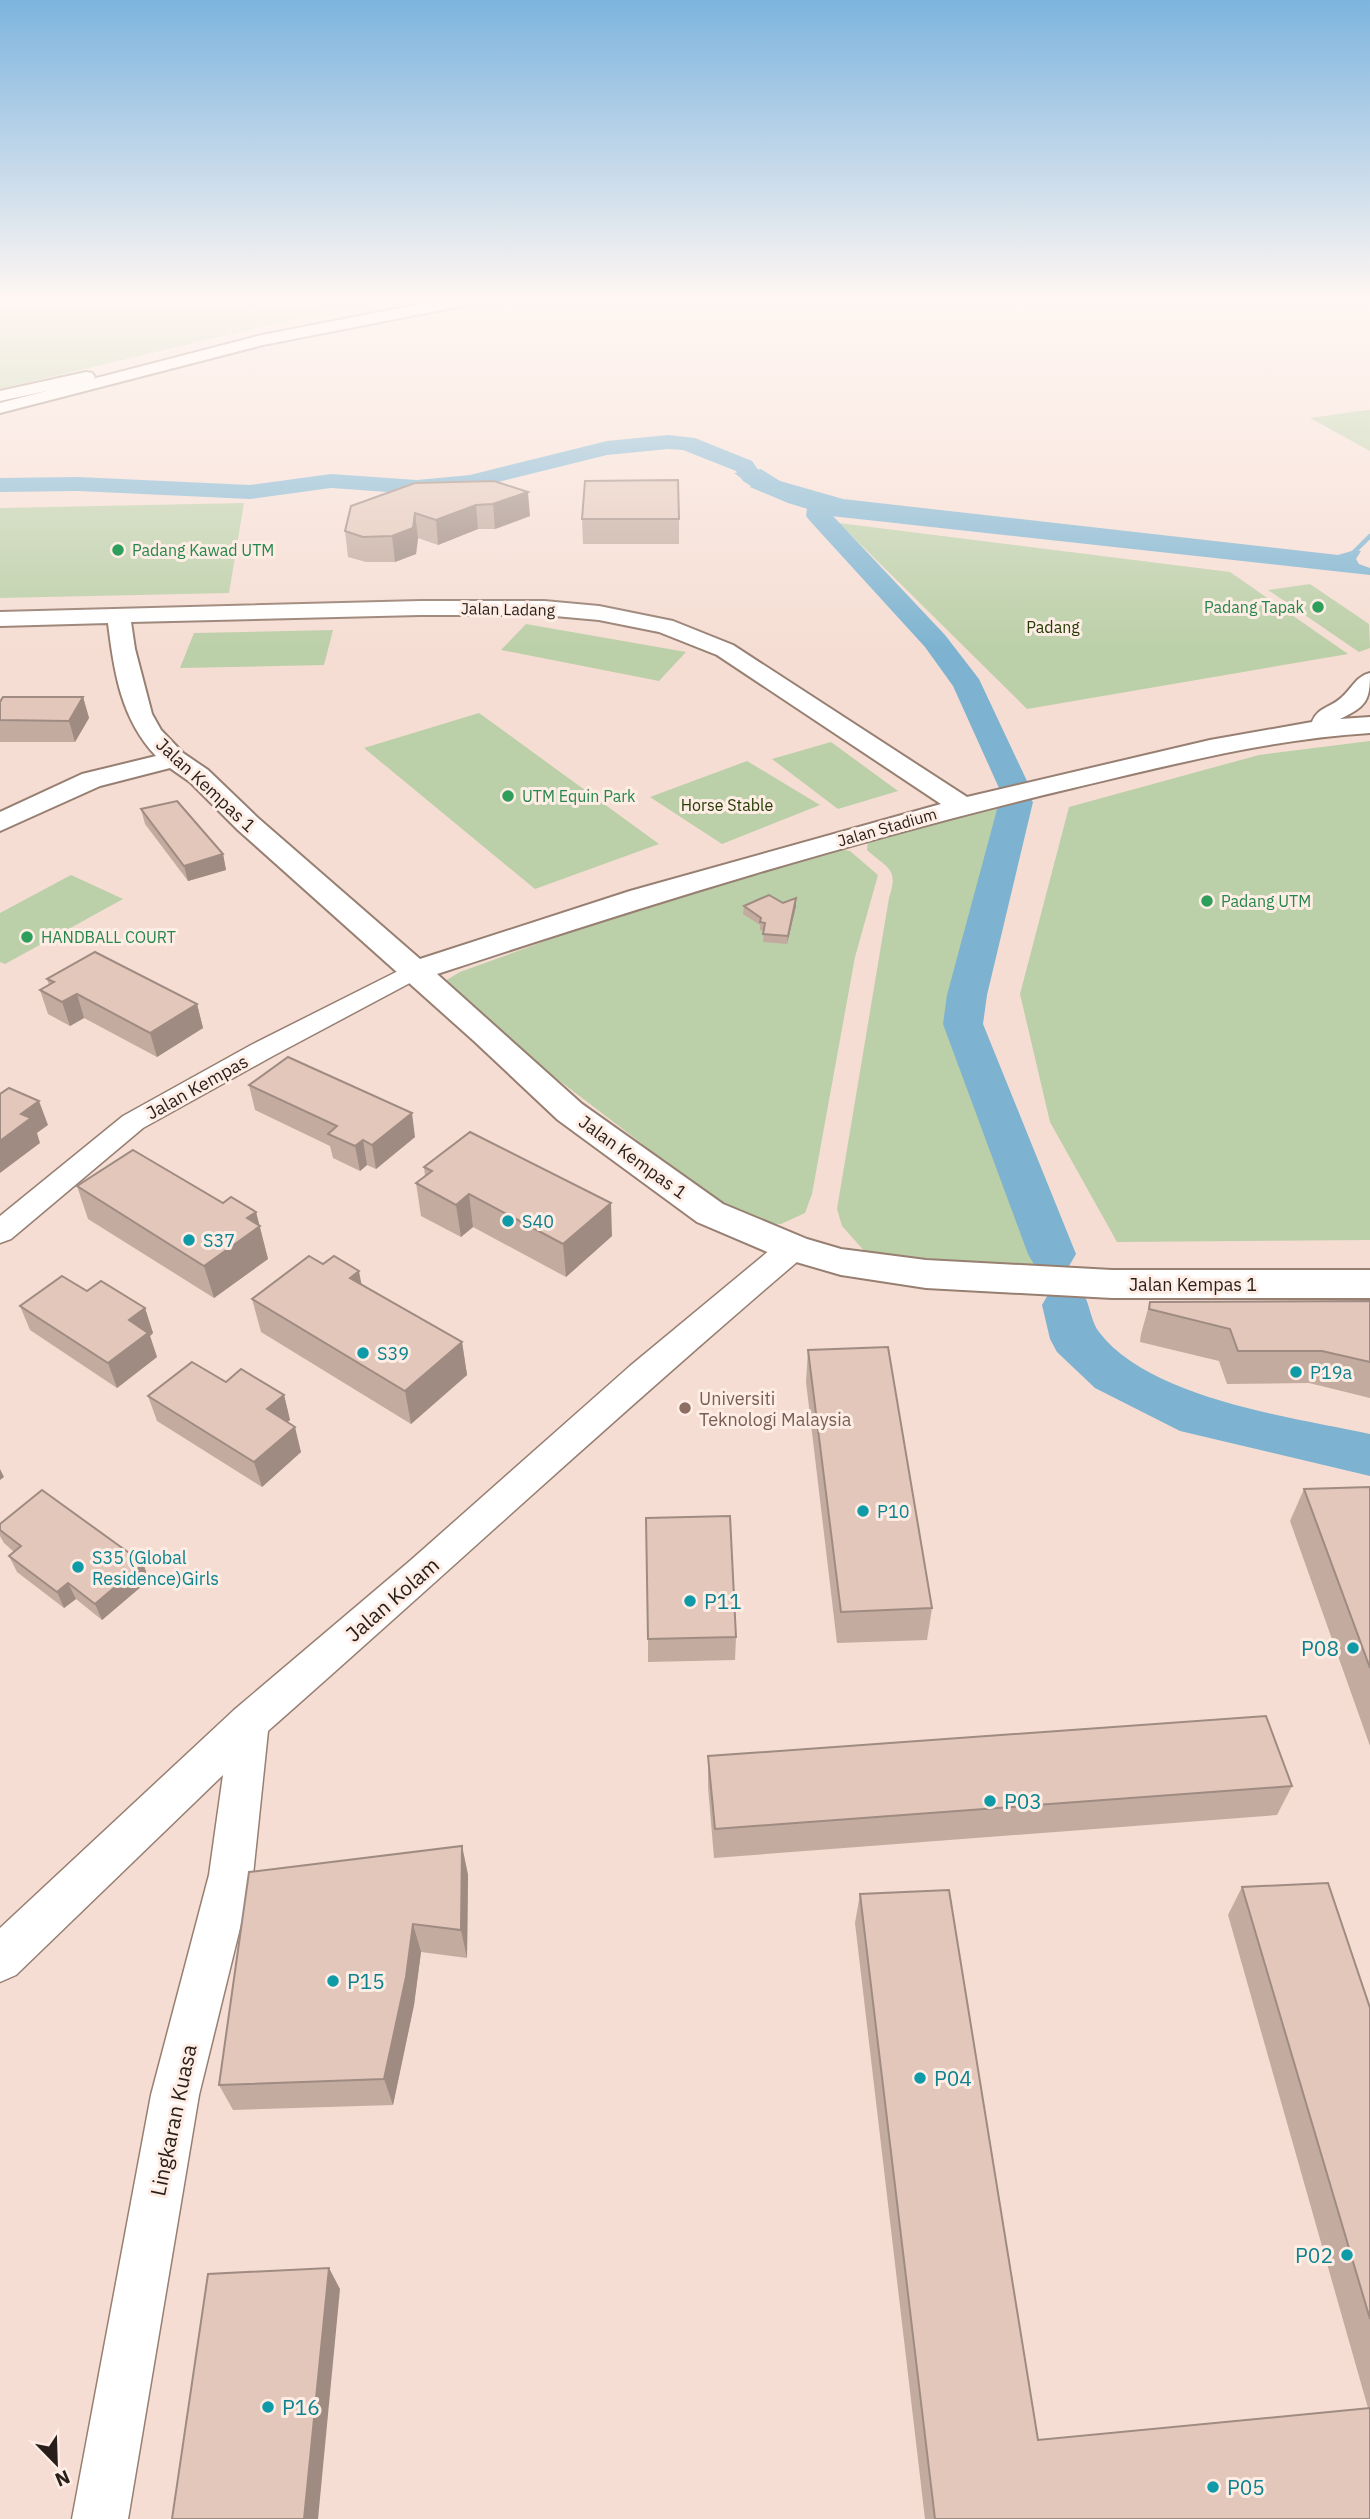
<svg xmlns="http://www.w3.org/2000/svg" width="1370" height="2519" font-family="'IBM Plex Sans',sans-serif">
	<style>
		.education { fill: #f5ddd3 }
		.green { fill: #bbcfa8 }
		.water { fill: #7db3d0 }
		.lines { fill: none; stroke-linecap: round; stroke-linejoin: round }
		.stream { stroke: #7db3d0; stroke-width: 4.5 }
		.river { fill: #7db3d0; fill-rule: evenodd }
		.street-casing { stroke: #977f72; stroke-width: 3 }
		.secondary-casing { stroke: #977f72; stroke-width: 4 }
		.highway-casing { stroke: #977f72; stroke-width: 4 }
		.street { fill: #fff; fill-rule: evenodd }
		.secondary { fill: #fff; fill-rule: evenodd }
		.highway { fill: #fff; fill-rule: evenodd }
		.wall { fill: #c3aba0 }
		.shaded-wall { fill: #9f8b82 }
		.building { fill: #e3c7ba; stroke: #9f8b82; stroke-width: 2 }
		.leisure-dot { fill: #2e9e5b; stroke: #feede4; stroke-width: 2.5 }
		.culture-dot { fill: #0f9aa8; stroke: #feede4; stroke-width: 2.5 }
		.education-dot { fill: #8d6e63; stroke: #feede4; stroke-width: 2.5 }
		.labels { text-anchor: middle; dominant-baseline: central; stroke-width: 6; stroke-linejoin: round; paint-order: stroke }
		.far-leisure-label { font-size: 16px; fill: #27864d; stroke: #feede4; text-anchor: start }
		.far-street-label { font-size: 16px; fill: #291f1a; stroke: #feede4 }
		.far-park-label { font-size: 16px; fill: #263b06; stroke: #feede4 }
		.street-label { font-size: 18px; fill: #291f1a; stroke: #feede4 }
		.culture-label { font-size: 18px; fill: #0d838f; stroke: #feede4; text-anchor: start }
		.education-label { font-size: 18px; fill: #785e54; stroke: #feede4; text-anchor: start }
		.near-street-label { font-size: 21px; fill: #291f1a; stroke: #feede4 }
		.near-culture-label { font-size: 21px; fill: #0d838f; stroke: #feede4; text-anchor: start }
	</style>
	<rect width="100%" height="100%" fill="#feede4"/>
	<!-- education -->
	<rect class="education" x="0" y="297" width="1370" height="2222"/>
	<!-- green -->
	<g class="green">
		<polygon points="0,297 388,297 0,389"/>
		<polygon points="1370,410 1370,451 1310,418 1367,410"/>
		<polygon points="244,503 229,593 0,598 0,508"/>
		<polygon points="839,523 1230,572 1348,654 1027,709"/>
		<polygon points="1310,584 1369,624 1370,648 1359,652 1268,590"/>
		<polygon points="526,624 686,652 659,681 501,650"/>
		<polygon points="333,630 324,665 180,668 194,633"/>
		<polygon points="479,713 659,844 535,889 364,748"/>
		<polygon points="1370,741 1370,1240 1117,1242 1050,1122 1020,994 1069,807 1259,755"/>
		<polygon points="831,742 898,791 838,809 772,759"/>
		<polygon points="747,761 820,805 722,844 650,797"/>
		<path d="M1009,799L981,902L953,1027L1041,1254L1032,1266L867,1254L842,1226L837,1209L889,898C899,868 888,869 867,850L868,841Z"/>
		<polygon points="832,848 850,851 878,875 855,957 812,1194 805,1213 781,1224 759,1223 704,1196 641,1143 514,1046 445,981 460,972 667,897"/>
		<polygon points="71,875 123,899 5,964 0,962 0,913"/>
	</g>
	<!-- water -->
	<polygon class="water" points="761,469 780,481 843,499 1338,555 1355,550 1361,551 1356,559 1359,564 1370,568 1370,575 831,516 788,503 750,487 751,485 734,473"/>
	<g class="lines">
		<!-- stream -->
		<polyline class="stream" points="1350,556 1370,536"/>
		<!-- river -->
		<g class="river">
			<polygon points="668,435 695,438 752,461 759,471 772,478 828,499 831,504 832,515 945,635 979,679 1027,781 1023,788 1011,791 999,788 953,686 925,647 810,521 806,516 807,508 754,488 743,481 736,471 683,450 668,449 607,455 470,489 417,494 331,488 250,499 78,491 0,492 0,478 78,477 250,485 331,474 417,480 470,475 607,441"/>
			<polygon points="1016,792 1028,795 1033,802 987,995 983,1024 1076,1254 1069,1266 1052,1270 1035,1266 1028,1254 943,1024 947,995 999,802 1004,795"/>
			<path d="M1066,1288L1083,1293C1090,1304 1091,1322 1099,1332C1150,1399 1292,1417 1370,1434V1476L1180,1431L1095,1388L1057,1352L1050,1339L1042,1305L1049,1293Z"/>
		</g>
		<defs>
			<g id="street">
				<polygon points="414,963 423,966 427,971 423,976 271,1057 143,1128 11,1239 0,1243 0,1216 123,1116 251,1045"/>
				<path d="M793,1237L804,1240L809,1248L804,1256C622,1411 447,1573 268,1731L253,1875L199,2095L128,2519H72L151,2095L209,1875L223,1775L16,1975L0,1982V1928L234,1710L411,1560L630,1366L782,1240Z"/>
			</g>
			<g id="secondary">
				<polygon points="86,372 92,373 95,377 92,381 0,401 0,391"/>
				<path d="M420,601H544L599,606L673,621L733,645L967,797L1210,740L1312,722C1318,707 1330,708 1341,698C1352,689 1356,676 1370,673C1370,702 1366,706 1340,719L1370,717V733C1269,739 1171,765 1073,788C858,839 647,905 437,974L582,1104L723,1204L807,1239L841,1249L926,1260L1112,1270H1370V1298H1112L926,1288L841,1275L779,1257L697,1222L558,1120L474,1041L238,830L190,782L170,768L100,786L0,831V812L82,774L156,756C121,719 114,672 108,623L0,626V612ZM420,615H544L599,620L659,632L717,655L941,804L630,891L420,959L258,818L208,770L183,753L161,730L152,714L135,649L131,622Z"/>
			</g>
			<polygon id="highway" points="457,297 489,297 482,302 263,345 0,413 0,403 262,335"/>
		</defs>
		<!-- street casing -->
		<use href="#street" class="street-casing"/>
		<!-- secondary casing -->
		<use href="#secondary" class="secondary-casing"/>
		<!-- highway casing -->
		<use href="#highway" class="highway-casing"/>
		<!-- street -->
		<use href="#street" class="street"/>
		<!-- secondary -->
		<use href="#secondary" class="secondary"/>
		<!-- highway -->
		<use href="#highway" class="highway"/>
	</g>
	<!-- wall -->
	<g class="wall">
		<polygon points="494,481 530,516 495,529 478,529 438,545 418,538 416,554 395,562 366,562 348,557 345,531"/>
		<polygon points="582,519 679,519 679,544 583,544"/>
		<polygon points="83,697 89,718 75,742 0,742 0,702"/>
		<polygon points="141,809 223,854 226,870 188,881 145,824"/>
		<polygon points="783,903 796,906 787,944 763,942 764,931 760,930 760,925 743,914 744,906"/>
		<polygon points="47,979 197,1004 203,1028 157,1057 84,1018 70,1026 48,1014 40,990 49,985"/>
		<polygon points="249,1085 415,1137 376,1169 367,1165 360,1171 333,1158 330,1146 255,1110"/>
		<polygon points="424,1167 612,1236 566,1277 473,1227 461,1237 421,1216 416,1183 425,1176"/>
		<polygon points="77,1186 223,1203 256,1212 268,1259 214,1298 88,1219"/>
		<polygon points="323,1264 362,1284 462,1342 467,1375 411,1424 261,1332 252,1299"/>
		<polygon points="87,1291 145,1308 153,1333 150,1336 157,1357 117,1388 30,1330 20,1306"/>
		<polygon points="1370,1301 1370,1398 1309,1383 1227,1384 1219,1361 1140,1342 1141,1334 1150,1302"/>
		<polygon points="808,1350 932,1608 927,1640 837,1643 806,1382"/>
		<polygon points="226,1382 284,1395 290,1420 287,1422 301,1452 262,1487 157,1421 148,1396"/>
		<polygon points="1370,1487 1370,1746 1290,1521 1304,1489"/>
		<polygon points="0,1524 143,1563 149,1580 102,1620 76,1599 64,1608 17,1572 9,1556 14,1552 4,1543 0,1536"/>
		<polygon points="736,1637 735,1660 648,1662 648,1639"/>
		<polygon points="708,1756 1292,1786 1277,1815 714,1858 708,1787"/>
		<polygon points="462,1846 468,1875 467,1958 421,1952 414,2005 393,2105 233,2110 219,2085"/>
		<polygon points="1242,1887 1370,2008 1370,2519 925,2519 855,1923 860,1894 1038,2440 1368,2408 1228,1915"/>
	</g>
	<!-- shaded-wall -->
	<g class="shaded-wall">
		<polygon points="528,492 530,516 495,529 493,504"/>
		<polygon points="476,505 478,529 438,545 436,520"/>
		<polygon points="415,513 418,538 416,554 395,562 392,536"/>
		<polygon points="83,697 89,718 75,742 69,721"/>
		<polygon points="223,854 226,870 188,881 184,866"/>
		<polygon points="796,898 796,906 787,944 788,936"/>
		<polygon points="77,994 84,1018 70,1026 62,1002"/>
		<polygon points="197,1004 203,1028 157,1057 150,1033"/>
		<polygon points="39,1101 48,1125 37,1133 40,1143 0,1173 0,1141 21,1114"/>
		<polygon points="412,1113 415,1137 376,1169 372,1145"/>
		<polygon points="363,1140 367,1165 360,1171 355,1146"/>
		<polygon points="469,1194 473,1227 461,1237 456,1205"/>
		<polygon points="611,1203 612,1236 566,1277 563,1244"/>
		<polygon points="256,1212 268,1259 214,1298 204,1266 247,1218"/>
		<polygon points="359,1271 365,1303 350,1278"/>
		<polygon points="145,1308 153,1333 150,1336 157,1357 117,1388 108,1363 129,1320"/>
		<polygon points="462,1342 467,1375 411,1424 405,1391"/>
		<polygon points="284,1395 290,1420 273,1434 267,1409"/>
		<polygon points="295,1427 301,1452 262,1487 254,1462"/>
		<polygon points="0,1469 4,1477 0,1480"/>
		<polygon points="143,1563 149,1580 102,1620 95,1604"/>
		<polygon points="68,1583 76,1599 64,1608 57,1592"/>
		<polygon points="462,1846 468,1875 467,1958 461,1930"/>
		<polygon points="413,1924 421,1952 414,2005 393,2105 384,2079"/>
		<polygon points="329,2268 340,2289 318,2519 304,2519"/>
	</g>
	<!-- building -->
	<g class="building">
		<polygon points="678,480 679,519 582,519 585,481"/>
		<polygon points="494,481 528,492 493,504 476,505 436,520 415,513 413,528 392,536 363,537 345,531 351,506 415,483"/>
		<polygon points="3,697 83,697 69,721 0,720 0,702"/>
		<polygon points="177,801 223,854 184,866 141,809"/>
		<polygon points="769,895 783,903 796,898 788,936 763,934 765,923 760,922 761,918 744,906"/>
		<polygon points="95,952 197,1004 150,1033 77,994 62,1002 40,990 54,982 47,979"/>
		<polygon points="288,1057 412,1113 372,1145 363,1140 355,1146 328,1134 337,1126 249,1085"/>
		<polygon points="9,1088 39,1101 21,1114 31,1118 0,1141 0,1094"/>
		<polygon points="470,1132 611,1203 563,1244 469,1194 456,1205 416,1183 432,1171 424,1167"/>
		<polygon points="133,1150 223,1203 231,1197 256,1212 247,1218 260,1226 204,1266 77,1186"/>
		<polygon points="309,1256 323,1264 334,1256 359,1271 350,1278 462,1342 405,1391 252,1299"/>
		<polygon points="62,1276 87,1291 101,1281 145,1308 129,1320 148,1333 108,1363 20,1306"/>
		<polygon points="1370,1301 1370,1362 1322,1351 1238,1351 1230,1329 1149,1309 1150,1302"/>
		<polygon points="888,1347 932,1608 841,1612 808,1350"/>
		<polygon points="192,1362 226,1382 241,1369 284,1395 267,1409 295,1427 254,1462 148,1396"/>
		<polygon points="1370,1487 1370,1668 1304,1489"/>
		<polygon points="42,1490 143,1563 95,1604 68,1583 57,1592 9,1556 21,1546 0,1530 0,1524"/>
		<polygon points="730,1516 736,1637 648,1639 646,1518"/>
		<polygon points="1266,1716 1292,1786 715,1829 708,1756"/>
		<polygon points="462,1846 461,1930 413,1924 406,1977 384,2079 219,2085 249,1872"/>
		<polygon points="1328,1883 1370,2008 1370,2319 1242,1887"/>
		<polygon points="949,1890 1038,2440 1370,2408 1370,2519 935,2519 860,1894"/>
		<polygon points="329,2268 304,2519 172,2519 208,2274"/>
	</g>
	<!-- sky -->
	<linearGradient id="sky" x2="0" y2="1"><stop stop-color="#7db4de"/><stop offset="0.46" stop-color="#fff7f3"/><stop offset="1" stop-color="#fff7f3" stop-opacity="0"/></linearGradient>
	<rect width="1370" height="650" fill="url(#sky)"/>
	<!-- markers -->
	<g class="leisure-dot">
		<circle cx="118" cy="550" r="7"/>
		<circle cx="1318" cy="607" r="7"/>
		<circle cx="508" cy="796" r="7"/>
		<circle cx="1207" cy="901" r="7"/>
		<circle cx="27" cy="937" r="7"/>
	</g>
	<g class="culture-dot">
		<circle cx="508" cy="1221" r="7"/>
		<circle cx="189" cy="1240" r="7"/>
		<circle cx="363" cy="1353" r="7"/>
		<circle cx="1296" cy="1372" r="7"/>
		<circle cx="863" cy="1511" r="7"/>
		<circle cx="78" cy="1567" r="7"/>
		<circle cx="690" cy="1601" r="7"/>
		<circle cx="1353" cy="1648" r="7"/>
		<circle cx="990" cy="1801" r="7"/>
		<circle cx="333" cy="1981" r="7"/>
		<circle cx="920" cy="2078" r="7"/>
		<circle cx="1347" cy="2255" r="7"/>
		<circle cx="268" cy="2407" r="7"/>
		<circle cx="1213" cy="2487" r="7"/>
	</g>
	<circle class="education-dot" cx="685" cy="1408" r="7"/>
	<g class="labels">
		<!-- far-leisure labels -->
		<g class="far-leisure-label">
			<text x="132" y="550">Padang Kawad UTM</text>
			<text x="1304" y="607" text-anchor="end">Padang Tapak</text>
			<text x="522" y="796">UTM Equin Park</text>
			<text x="1221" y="901">Padang UTM</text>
			<text x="41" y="937">HANDBALL COURT</text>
		</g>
		<!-- far-street labels -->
		<g class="far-street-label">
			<text transform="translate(508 609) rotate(1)">Jalan Ladang</text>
			<text transform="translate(887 827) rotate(-16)">Jalan Stadium</text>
		</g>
		<!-- far-park labels -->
		<g class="far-park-label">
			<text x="1053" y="627">Padang</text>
			<text x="727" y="805">Horse Stable</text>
		</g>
		<!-- street labels -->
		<g class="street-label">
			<text transform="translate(206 785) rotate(43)">Jalan Kempas 1</text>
			<text transform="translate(197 1087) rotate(-29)">Jalan Kempas</text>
			<text transform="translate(633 1157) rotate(36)">Jalan Kempas 1</text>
			<text x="1193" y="1284">Jalan Kempas 1</text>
		</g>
		<!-- culture labels -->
		<g class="culture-label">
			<text x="522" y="1221">S40</text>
			<text x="203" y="1240">S37</text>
			<text x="377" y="1353">S39</text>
			<text x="1310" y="1372">P19a</text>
			<text x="877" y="1511">P10</text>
			<text x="92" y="1557">S35 (Global<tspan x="92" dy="21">Residence)Girls</tspan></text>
		</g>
		<!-- education labels -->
		<g class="education-label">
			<text x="699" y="1398">Universiti<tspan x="699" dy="21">Teknologi Malaysia</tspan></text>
		</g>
		<!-- near-street labels -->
		<g class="near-street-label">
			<text transform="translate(392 1599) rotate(-41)">Jalan Kolam</text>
			<text transform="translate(173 2120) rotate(-78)">Lingkaran Kuasa</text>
		</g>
		<!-- near-culture labels -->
		<g class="near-culture-label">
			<text x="704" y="1601">P11</text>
			<text x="1339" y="1648" text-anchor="end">P08</text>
			<text x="1004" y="1801">P03</text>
			<text x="347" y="1981">P15</text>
			<text x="934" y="2078">P04</text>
			<text x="1333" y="2255" text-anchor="end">P02</text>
			<text x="282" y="2407">P16</text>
			<text x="1227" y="2487">P05</text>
		</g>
	</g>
	<!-- north arrow -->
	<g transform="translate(56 2463) rotate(157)" stroke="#feede4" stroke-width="5" paint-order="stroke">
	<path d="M0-5L12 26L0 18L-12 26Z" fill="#291f1a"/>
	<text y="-10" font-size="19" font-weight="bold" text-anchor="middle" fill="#291f1a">N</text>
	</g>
</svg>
